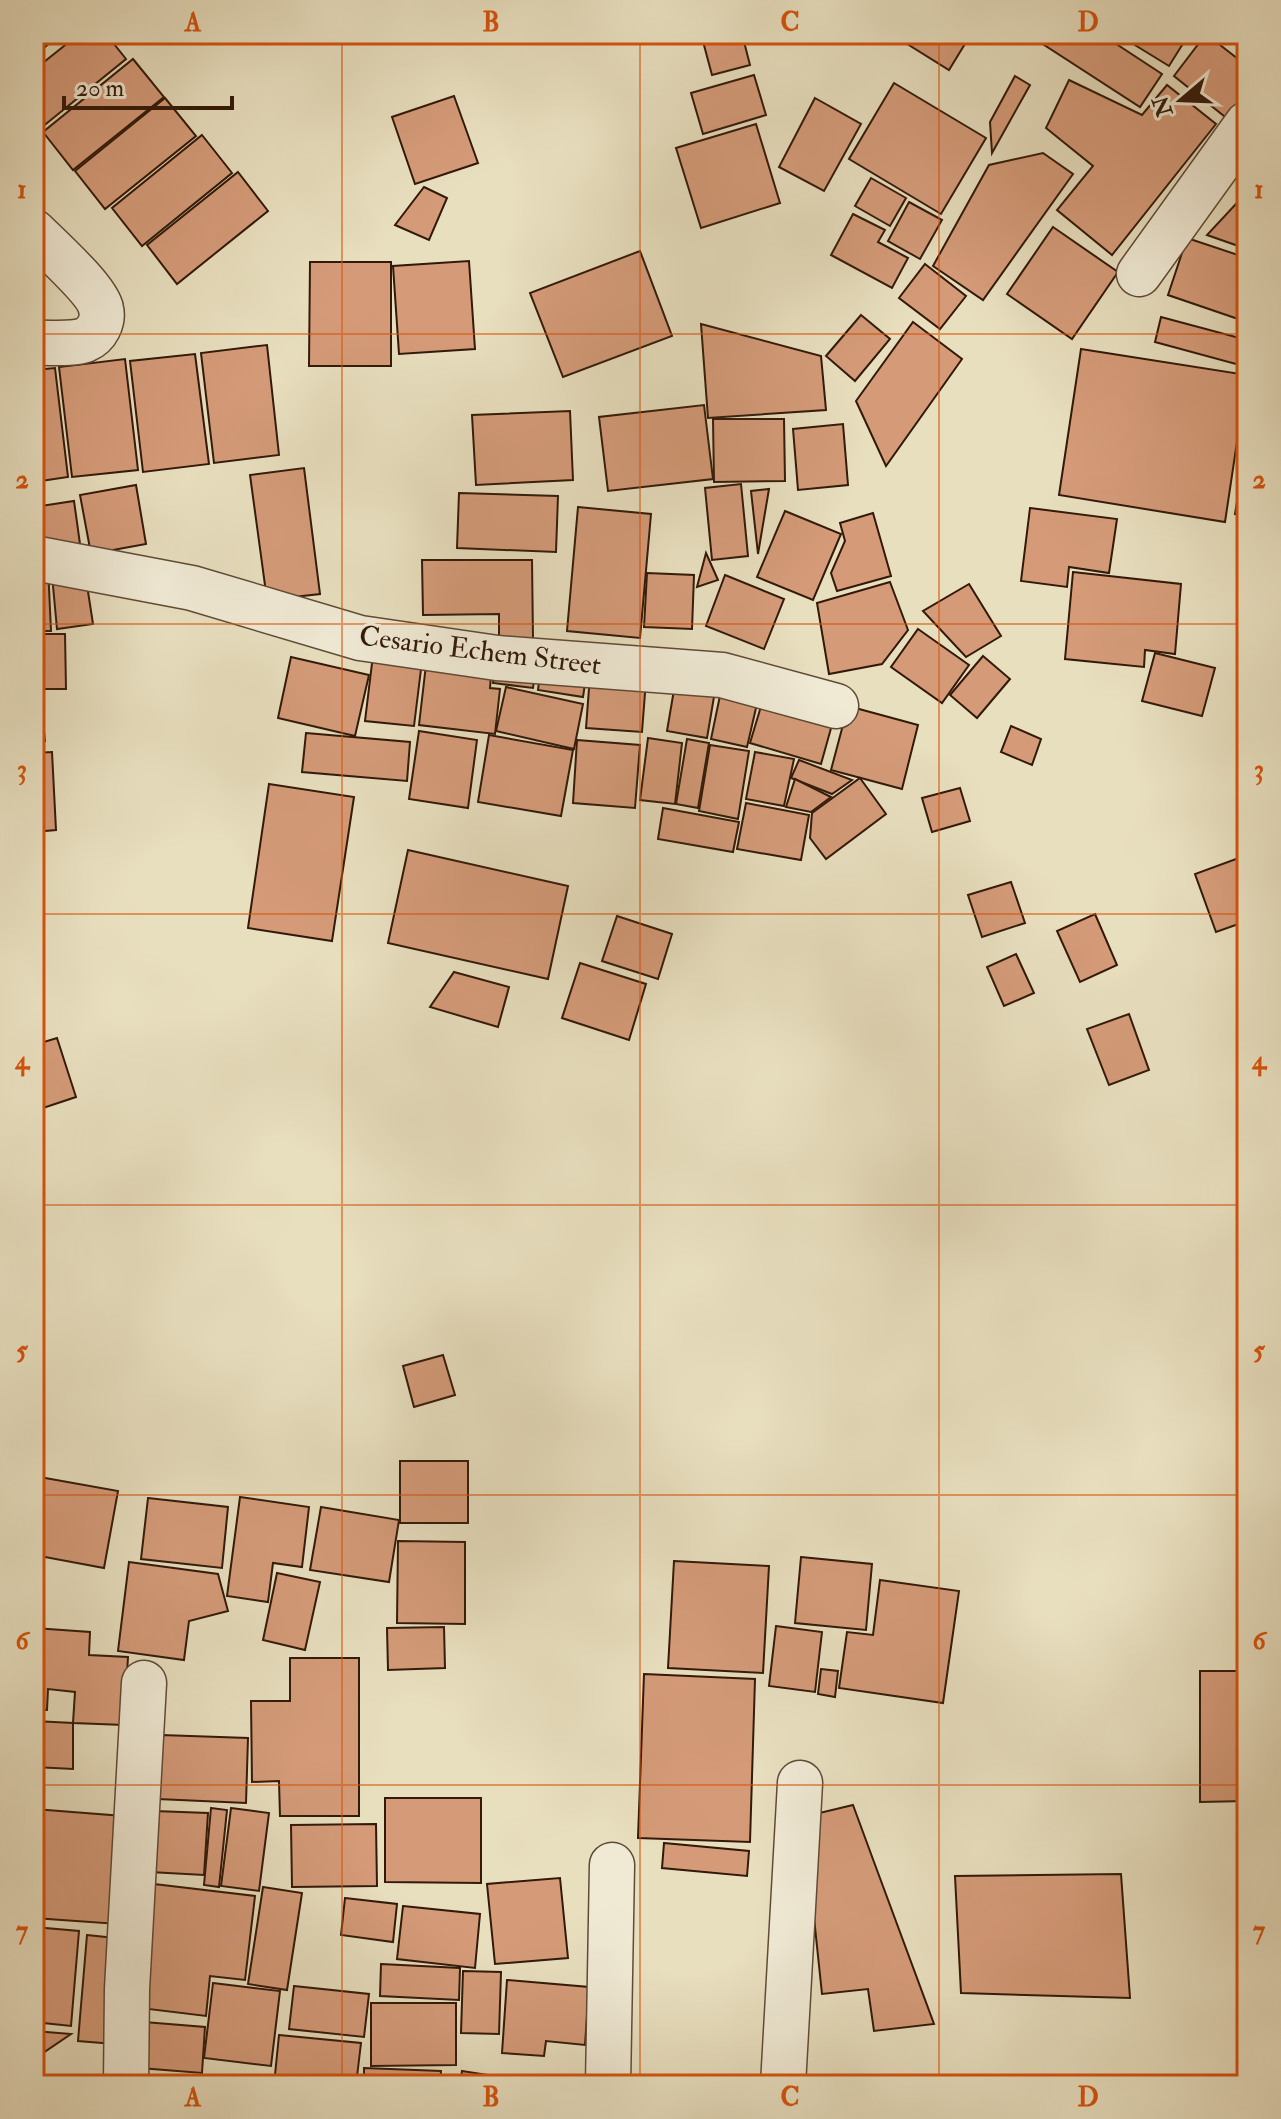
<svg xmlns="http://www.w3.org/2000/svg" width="1281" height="2119" font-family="'IM FELL Double Pica',serif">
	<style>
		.building { fill: #d59b79; stroke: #321909; stroke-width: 2 }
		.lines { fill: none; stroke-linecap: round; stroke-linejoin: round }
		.street-casing { stroke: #604a36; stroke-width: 47 }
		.street { stroke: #f0ead5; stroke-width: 44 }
		.grid { fill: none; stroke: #d6530c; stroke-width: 2; stroke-opacity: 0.55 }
		.labels { text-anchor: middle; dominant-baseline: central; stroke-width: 6; stroke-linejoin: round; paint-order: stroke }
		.street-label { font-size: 28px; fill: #321909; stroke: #f0ead5 }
		.neatline { fill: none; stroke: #d6530c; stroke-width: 3 }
		.grid-label { font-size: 26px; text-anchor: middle; font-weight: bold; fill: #d6530c }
	</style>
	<rect width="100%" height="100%" fill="#e8dfbf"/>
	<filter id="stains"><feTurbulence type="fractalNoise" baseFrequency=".0025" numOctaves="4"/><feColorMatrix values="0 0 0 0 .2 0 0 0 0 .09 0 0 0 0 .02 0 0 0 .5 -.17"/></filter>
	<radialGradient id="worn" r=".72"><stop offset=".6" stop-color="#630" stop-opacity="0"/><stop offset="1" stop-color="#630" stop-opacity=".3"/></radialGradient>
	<!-- building -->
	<g class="building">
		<polygon points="34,34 61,34 34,56"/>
		<polygon points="79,34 106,34 126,59 36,132 34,130 34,70"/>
		<polygon points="701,34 742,34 750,65 712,75"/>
		<polygon points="898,34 971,34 949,70 896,37"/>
		<polygon points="1039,34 1101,34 1162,74 1140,107 1035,39"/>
		<polygon points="1117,34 1189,34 1169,66"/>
		<polygon points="1206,34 1247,66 1247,96 1229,120 1174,76"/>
		<polygon points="133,59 164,97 73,170 43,132"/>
		<polygon points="754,75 766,115 703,134 691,93"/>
		<polygon points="1015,76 1030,85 992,153 990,122"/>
		<polygon points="1069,80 1142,115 1167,85 1216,124 1112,255 1057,210 1093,166 1046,128"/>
		<polygon points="894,83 986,138 941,214 849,159"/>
		<polygon points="454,96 478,163 415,184 392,117"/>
		<polygon points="165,98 196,136 105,209 75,171"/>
		<polygon points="815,98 861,124 824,191 779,167"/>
		<polygon points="756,124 780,203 701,228 676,148"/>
		<polygon points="202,135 232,173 142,246 112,208"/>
		<polygon points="1043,153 1073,174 983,300 933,266 989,165"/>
		<polygon points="238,172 268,211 177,284 147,245"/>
		<polygon points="871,178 906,198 890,226 855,206"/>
		<polygon points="424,187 447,198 429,240 395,225"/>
		<polygon points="1247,192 1247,249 1207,235"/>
		<polygon points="909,202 942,220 920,259 888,241"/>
		<polygon points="853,214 885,230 878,242 908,258 892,288 831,255"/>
		<polygon points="1053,227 1118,272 1072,339 1007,294"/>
		<polygon points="1187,238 1247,258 1247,322 1168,295"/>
		<polygon points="640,251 672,336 563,377 530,293"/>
		<polygon points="469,261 475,349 399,354 393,266"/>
		<polygon points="310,262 391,262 391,366 309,366"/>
		<polygon points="925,264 966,296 940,329 899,298"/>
		<polygon points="861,315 890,339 855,381 826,356"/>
		<polygon points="1161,317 1247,340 1247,367 1155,342"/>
		<polygon points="913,322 962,359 886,466 856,401"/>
		<polygon points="701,324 821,356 826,410 708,418"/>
		<polygon points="267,345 279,455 214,463 201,353"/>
		<polygon points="1081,349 1247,375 1225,522 1059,495"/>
		<polygon points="195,354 209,464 143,472 130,361"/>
		<polygon points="125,359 138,470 72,477 59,367"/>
		<polygon points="55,368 68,477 34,482 34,370"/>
		<polygon points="704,405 713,479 608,491 599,417"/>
		<polygon points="570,411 573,480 476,485 472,415"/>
		<polygon points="713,419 784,419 785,481 714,482"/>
		<polygon points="843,424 848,485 798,490 793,429"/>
		<polygon points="304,468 320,594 267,600 250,475"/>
		<polygon points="1241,477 1247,478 1247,515 1235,514"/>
		<polygon points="741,484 748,556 712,560 705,488"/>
		<polygon points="136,485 146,544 91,554 80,495"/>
		<polygon points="769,489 758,554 751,491"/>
		<polygon points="459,493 558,496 556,552 457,548"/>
		<polygon points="74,501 80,544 38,550 34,527 34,507"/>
		<polygon points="578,507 651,514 640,638 567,631"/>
		<polygon points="1030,508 1117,519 1109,573 1069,567 1067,587 1021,581"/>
		<polygon points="785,511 841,534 813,600 757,577"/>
		<polygon points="873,513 891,576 837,591 831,573 845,541 840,523"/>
		<polygon points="706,553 718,580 697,587"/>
		<polygon points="422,560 532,560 533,639 499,640 499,614 423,615"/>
		<polygon points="48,567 51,631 34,631 34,568"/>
		<polygon points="85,572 93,624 57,629 52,575"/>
		<polygon points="1073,572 1181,584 1175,654 1145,650 1144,667 1065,659"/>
		<polygon points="647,573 694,575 692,629 644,627"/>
		<polygon points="725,575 784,599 764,649 706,626"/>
		<polygon points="890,582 908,630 882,664 829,674 817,603"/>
		<polygon points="969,584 1001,636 966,657 923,611"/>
		<polygon points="918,629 969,665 942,703 891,667"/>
		<polygon points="34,634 65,634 66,689 34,689"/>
		<polygon points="1155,653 1215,668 1202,716 1142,701"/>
		<polygon points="373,655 422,661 414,726 365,721"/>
		<polygon points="427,656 492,664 490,688 500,689 495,734 419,725"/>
		<polygon points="983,656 1010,679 977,718 950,695"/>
		<polygon points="291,657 369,675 355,736 278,718"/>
		<polygon points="496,661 536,666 533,688 493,683"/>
		<polygon points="541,665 587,671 583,697 538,690"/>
		<polygon points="590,675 646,680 642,732 586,728"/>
		<polygon points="676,678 716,685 707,738 667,731"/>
		<polygon points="722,686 759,695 747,747 711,739"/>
		<polygon points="506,687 583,704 574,749 496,731"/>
		<polygon points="765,693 835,714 821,764 750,743"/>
		<polygon points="848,706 918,725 902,789 831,770"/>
		<polygon points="34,712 42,712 45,741 34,742"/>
		<polygon points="1011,726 1041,739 1032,765 1001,752"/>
		<polygon points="419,731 477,740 468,808 409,799"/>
		<polygon points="306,733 410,742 407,781 302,772"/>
		<polygon points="489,735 573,750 561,816 478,802"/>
		<polygon points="648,738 682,743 675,804 640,800"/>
		<polygon points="687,739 709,743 698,808 676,804"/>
		<polygon points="577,740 640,745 635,808 573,803"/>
		<polygon points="710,745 749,751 738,819 699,811"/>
		<polygon points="52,752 56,830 34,832 34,753"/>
		<polygon points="755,752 794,759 784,806 746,799"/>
		<polygon points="799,760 852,780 832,794 791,778"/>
		<polygon points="860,778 886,814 826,859 810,838 812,813"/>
		<polygon points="795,779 831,797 811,812 786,807"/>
		<polygon points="269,784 354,797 332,941 248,928"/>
		<polygon points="960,788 970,821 932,832 922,798"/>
		<polygon points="746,803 809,815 801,860 737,849"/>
		<polygon points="663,808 739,822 733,852 658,839"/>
		<polygon points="408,850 568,886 548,979 388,943"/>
		<polygon points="1247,855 1247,921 1216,932 1195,874"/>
		<polygon points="1011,882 1025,923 982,937 968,895"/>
		<polygon points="1095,914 1117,965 1080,982 1057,931"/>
		<polygon points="617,916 672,934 658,979 602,961"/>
		<polygon points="1016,954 1034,993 1004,1006 987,967"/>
		<polygon points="580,963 646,984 629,1040 562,1018"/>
		<polygon points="454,972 509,987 498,1027 430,1007"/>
		<polygon points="1129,1014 1149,1070 1109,1085 1087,1029"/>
		<polygon points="57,1038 76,1097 37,1110 34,1099 34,1045"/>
		<polygon points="443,1355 455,1395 414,1407 403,1366"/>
		<rect x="400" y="1461" width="68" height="62"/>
		<polygon points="34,1476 118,1491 104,1568 34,1555"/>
		<polygon points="240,1497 309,1507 302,1567 273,1563 268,1602 227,1596"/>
		<polygon points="148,1498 228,1507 222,1568 141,1559"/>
		<polygon points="321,1507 399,1520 389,1582 310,1570"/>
		<polygon points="398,1541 465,1542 465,1624 397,1623"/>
		<polygon points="801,1557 872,1564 866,1630 795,1623"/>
		<polygon points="674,1561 769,1566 763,1673 668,1668"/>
		<polygon points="129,1562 218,1574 228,1611 189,1621 184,1660 118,1651"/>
		<polygon points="277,1573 320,1582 305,1650 263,1640"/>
		<polygon points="880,1580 959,1591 943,1703 839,1688 847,1632 873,1635"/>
		<polygon points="776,1626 822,1632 815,1692 769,1686"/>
		<polygon points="444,1627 445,1668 388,1670 387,1628"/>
		<polygon points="34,1628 90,1632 89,1655 128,1657 124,1725 73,1723 75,1692 48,1689 47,1710 34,1709"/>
		<polygon points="290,1658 359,1658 359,1816 280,1816 279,1781 252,1782 251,1701 290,1701"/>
		<polygon points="821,1669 838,1671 835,1697 818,1694"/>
		<polygon points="1200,1671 1247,1671 1247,1801 1200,1802"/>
		<polygon points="644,1674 755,1679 750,1842 638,1838"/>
		<polygon points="34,1721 73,1723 73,1769 34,1767"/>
		<polygon points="161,1735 248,1738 246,1803 158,1799"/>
		<polygon points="385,1798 481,1798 481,1883 385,1882"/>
		<polygon points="853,1805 874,1862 934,2024 874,2031 868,1989 822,1994 807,1851 811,1815"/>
		<polygon points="211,1808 227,1810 219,1887 204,1885"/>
		<polygon points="231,1808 269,1813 259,1891 221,1886"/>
		<polygon points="34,1809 123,1816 118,1924 34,1918"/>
		<polygon points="154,1811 208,1813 204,1875 150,1872"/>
		<polygon points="376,1824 377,1886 292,1887 291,1825"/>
		<polygon points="664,1843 749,1851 747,1876 662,1868"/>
		<polygon points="1121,1874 1130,1998 961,1993 955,1876"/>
		<polygon points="560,1878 568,1958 495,1964 487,1884"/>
		<polygon points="154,1884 255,1896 245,1980 210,1976 206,2016 140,2008"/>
		<polygon points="263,1887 302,1893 287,1990 248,1984"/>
		<polygon points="345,1898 397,1904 393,1942 341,1935"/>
		<polygon points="403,1906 480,1914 475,1968 397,1959"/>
		<polygon points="34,1927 79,1931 71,2026 34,2022"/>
		<polygon points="87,1935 124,1939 114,2044 78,2041"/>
		<polygon points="381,1964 460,1968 459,2000 380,1996"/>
		<polygon points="463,1971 501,1972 499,2034 461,2033"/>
		<polygon points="507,1980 589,1987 585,2045 546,2041 544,2056 502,2053"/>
		<polygon points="213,1983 280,1991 271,2066 204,2058"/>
		<polygon points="294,1986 369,1994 364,2037 289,2029"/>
		<polygon points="371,2003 456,2003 456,2065 371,2066"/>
		<polygon points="144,2022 205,2027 202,2073 140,2068"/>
		<polygon points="34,2031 71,2034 34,2059"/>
		<polygon points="279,2035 361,2043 356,2085 274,2085"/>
		<polygon points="364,2068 441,2071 440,2085 364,2085"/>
		<polygon points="462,2071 532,2082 535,2075 595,2075 595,2085 460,2085"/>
	</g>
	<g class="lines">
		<defs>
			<g id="street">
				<path d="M34,232C49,247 98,291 101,309C104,321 97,335 85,340C71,345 49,342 34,343"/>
				<polyline points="1139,274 1247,124"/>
				<polyline points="34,558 192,588 360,638 497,658 722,675 836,706"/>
				<polyline points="126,2085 127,1989 144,1683"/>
				<polyline points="608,2085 612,1865"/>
				<polyline points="783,2085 800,1783"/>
			</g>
		</defs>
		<!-- street casing -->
		<use href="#street" class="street-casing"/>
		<!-- street -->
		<use href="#street" class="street"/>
	</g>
	<!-- grid -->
	<path class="grid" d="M342,34V2085M640,34V2085M939,34V2085M34,334H1247M34,624H1247M34,914H1247M34,1205H1247M34,1495H1247M34,1785H1247"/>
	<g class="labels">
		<!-- street labels -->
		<g class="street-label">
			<text transform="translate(480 651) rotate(7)">Cesario Echem Street</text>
		</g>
	</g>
	<!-- margin -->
	<rect width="1281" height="2119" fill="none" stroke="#e8dfbf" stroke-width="88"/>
	<!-- north arrow -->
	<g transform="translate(1181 100) rotate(251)" stroke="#f0ead5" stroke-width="6" paint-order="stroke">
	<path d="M0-6L14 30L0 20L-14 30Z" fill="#321909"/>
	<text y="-12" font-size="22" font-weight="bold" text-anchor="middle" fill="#321909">N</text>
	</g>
	<!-- scale -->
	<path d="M64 96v12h168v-12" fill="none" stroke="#321909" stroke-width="4"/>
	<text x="76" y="96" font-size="24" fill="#321909" stroke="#f0ead5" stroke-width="6" paint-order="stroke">20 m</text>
	<rect x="44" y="44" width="1193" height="2031" class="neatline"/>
	<g class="grid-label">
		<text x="193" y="31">A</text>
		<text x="491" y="31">B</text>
		<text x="790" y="31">C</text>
		<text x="1088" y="31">D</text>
		<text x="22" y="198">1</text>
		<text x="1259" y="198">1</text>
		<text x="22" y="488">2</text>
		<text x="1259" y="488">2</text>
		<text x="22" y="778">3</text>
		<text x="1259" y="778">3</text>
		<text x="22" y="1069">4</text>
		<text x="1259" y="1069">4</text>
		<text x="22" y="1359">5</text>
		<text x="1259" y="1359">5</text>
		<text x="22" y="1649">6</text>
		<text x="1259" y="1649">6</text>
		<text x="22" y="1939">7</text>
		<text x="1259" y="1939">7</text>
		<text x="193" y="2106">A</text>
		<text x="491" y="2106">B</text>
		<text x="790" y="2106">C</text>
		<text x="1088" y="2106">D</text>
	</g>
	<rect width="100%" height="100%" filter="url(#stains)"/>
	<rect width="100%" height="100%" fill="url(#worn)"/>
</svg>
